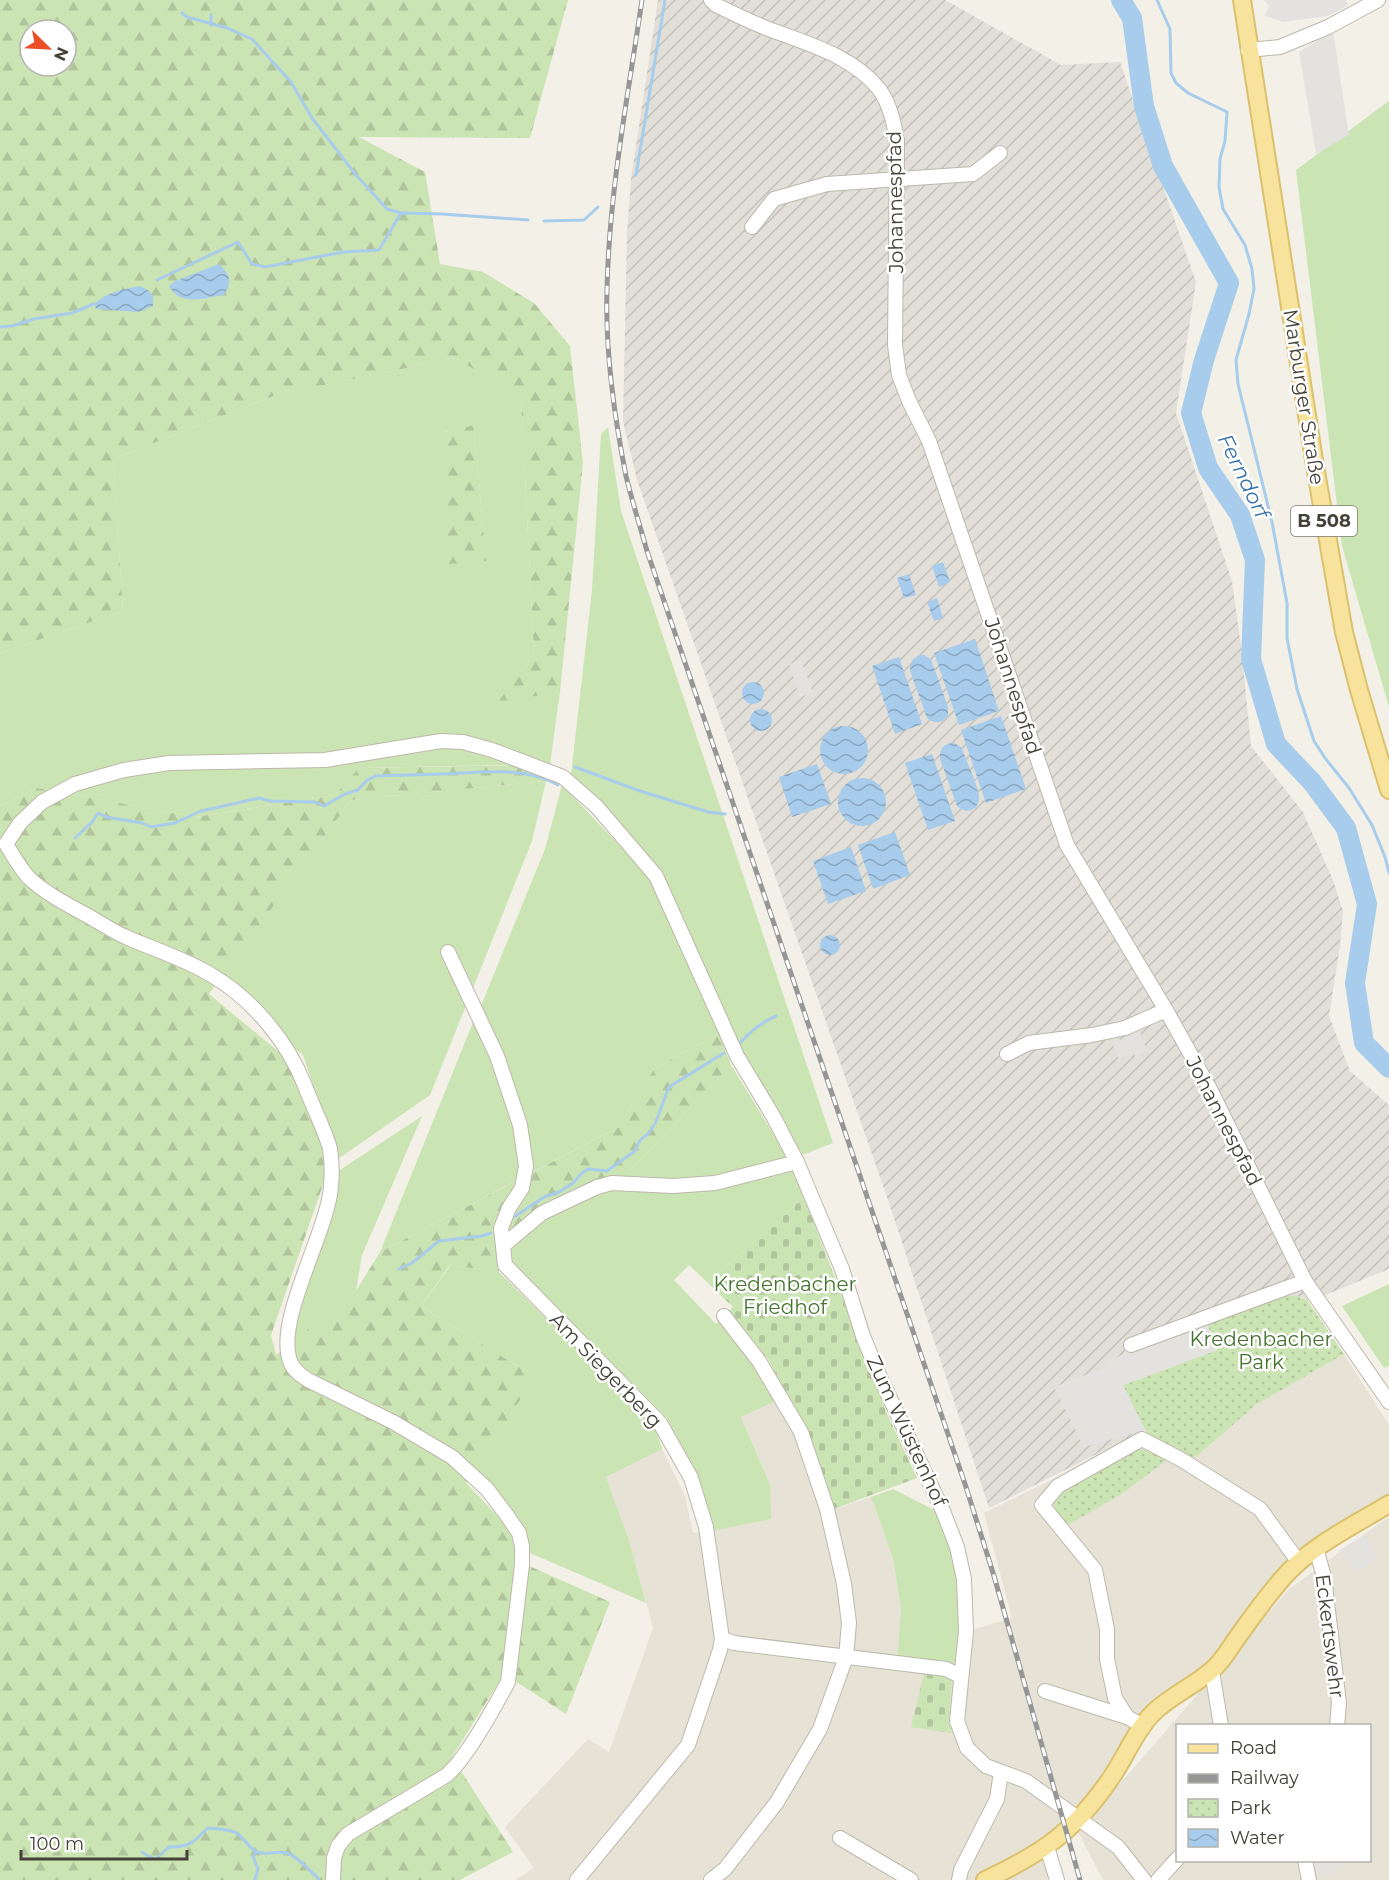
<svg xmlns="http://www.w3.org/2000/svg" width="1389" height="1880" font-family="Montserrat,sans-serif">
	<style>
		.residential { fill: #e6e2d6; fill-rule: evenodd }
		.industrial { fill: url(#industrial-furrows) }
		.grass { fill: #cbe4b3; fill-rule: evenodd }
		.forest { fill: url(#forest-firs); fill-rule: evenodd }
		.cemetery { fill: url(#cemetery-stones) }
		.park { fill: url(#park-dots) }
		.parking { fill: #e4e2df }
		.water { fill: url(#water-waves) }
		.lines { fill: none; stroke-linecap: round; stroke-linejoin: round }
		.stream { stroke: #a8cceb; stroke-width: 3 }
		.river { stroke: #a8cceb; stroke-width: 20 }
		.minor-casing { stroke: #bdb8ab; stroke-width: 16 }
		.major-casing { stroke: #dbc16d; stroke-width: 20 }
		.minor { stroke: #fff; stroke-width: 14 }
		.major { stroke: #f7e39c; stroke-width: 16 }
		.rail-casing { stroke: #969696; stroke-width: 5 }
		.rail { stroke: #fff; stroke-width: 3; stroke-dasharray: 9; stroke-linecap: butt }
		.labels { text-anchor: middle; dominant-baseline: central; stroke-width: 5; stroke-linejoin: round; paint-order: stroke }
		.shield { fill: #fff; stroke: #7d7a73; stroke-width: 1.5 }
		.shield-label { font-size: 18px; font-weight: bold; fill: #454137 }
		.street-label { font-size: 20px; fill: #454137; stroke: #fff }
		.park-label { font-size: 20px; fill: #44732e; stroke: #fff }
		.water-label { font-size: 21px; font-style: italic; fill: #3773aa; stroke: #fff }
	</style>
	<defs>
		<pattern id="industrial-furrows" width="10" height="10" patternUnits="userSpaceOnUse" patternTransform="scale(1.5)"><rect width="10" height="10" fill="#e2dfd9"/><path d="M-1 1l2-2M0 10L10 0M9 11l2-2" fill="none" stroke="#c3c1bb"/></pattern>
		<pattern id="forest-firs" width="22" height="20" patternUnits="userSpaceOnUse" patternTransform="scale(1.5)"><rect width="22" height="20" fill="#cbe4b3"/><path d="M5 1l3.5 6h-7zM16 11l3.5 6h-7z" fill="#b0c59b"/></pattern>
		<pattern id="cemetery-stones" width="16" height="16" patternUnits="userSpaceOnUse" patternTransform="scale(1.5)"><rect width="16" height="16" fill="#cbe4b3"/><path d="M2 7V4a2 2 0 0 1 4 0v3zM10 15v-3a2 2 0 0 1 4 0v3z" fill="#b0c59b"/></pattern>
		<pattern id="park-dots" width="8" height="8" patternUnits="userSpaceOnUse" patternTransform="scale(1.5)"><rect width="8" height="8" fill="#cbe4b3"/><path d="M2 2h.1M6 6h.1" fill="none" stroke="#b0c59b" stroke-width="1.8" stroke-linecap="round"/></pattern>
		<pattern id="water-waves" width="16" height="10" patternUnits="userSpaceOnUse" patternTransform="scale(1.5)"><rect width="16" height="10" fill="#a8cceb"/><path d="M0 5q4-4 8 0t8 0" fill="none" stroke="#8ba7bf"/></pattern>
	</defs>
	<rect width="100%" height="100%" fill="#f3f0e8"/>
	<!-- residential -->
	<g class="residential">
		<polygon points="1344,1354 1389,1425 1389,1498 1327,1535 1232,1644 1134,1738 1054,1838 979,1880 515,1880 534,1868 505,1827 588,1739 609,1752 653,1628 629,1540 606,1477 662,1449 685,1496 693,1533 711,1531 770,1485 741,1417 778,1400 796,1435 826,1512 871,1497 893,1558 901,1609 897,1665 968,1631 1012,1618 984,1513 1138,1437 1190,1462 1257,1404"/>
		<path d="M1389,1518V1880H1103L1078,1832L1289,1589L1384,1520ZM1178,1726H1370V1860H1178Z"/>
		<polygon points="1055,1852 1064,1880 1003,1880"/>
	</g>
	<!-- industrial -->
	<polygon class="industrial" points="658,0 945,0 1061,65 1120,62 1196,282 1176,413 1232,581 1242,654 1251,746 1303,812 1333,880 1343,911 1340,946 1329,1016 1350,1071 1389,1105 1389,1269 1323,1296 1307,1300 1302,1297 1285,1296 1207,1324 1123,1385 1145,1430 989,1508 888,1200 637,480 623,421 627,234 631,179"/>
	<!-- grass -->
	<g class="grass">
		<polygon points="1389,101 1389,707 1342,546 1296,170"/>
		<path d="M455,358L521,396L534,653L499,701L560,692L550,764L360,768L335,795L195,817L37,788L0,806V653L123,611L113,459L276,395ZM474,425L486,561L444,432Z"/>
		<polygon points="608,427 621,511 833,1143 803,1155 742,1053 659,871 601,801 571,775 592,590 601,434"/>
		<polygon points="546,781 532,841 430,1095 338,1159 303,1055 216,983 351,800"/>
		<polygon points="562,785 651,879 719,1033 654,1069 619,1127 532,1172 527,1123 481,1006 545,849"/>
		<polygon points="474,1020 488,1050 513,1126 520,1165 517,1180 380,1252"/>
		<polygon points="731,1065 788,1158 715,1178 623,1178"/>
		<polygon points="422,1116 362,1255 356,1291 289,1345 337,1172"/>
		<polygon points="794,1170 804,1197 708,1283 689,1265 674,1280 716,1324 719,1321 756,1365 778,1400 741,1417 770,1485 771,1519 711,1531 698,1476 666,1417 511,1264 512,1249 547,1217 613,1188"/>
		<polygon points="451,1265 499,1272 655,1426 662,1449 606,1477 629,1540 646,1603 530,1553 524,1530 491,1485 475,1469 535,1377 421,1306"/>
		<polygon points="1389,1284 1389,1366 1384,1368 1342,1306"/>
		<polygon points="893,1489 940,1513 956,1550 962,1631 958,1669 897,1662 901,1609 893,1558 871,1497"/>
	</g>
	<!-- forest -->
	<g class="forest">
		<path d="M0,0H568L530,138L359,137L425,172L440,264L483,272L534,303L570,346L583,463L560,692L498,702L534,653L521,397L455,358L276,395L113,459L123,611L0,653ZM30,30H66V66H30Z"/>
		<polygon points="474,425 486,561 449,564 444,432"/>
		<polygon points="525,765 546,781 351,800 209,994 291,1062 324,1153 324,1182 271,1335 276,1355 356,1291 380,1252 619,1127 654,1069 719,1033 731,1065 623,1178 499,1239 499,1272 450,1265 421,1306 535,1377 466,1483 512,1531 516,1560 610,1602 566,1714 504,1674 452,1757 513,1852 460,1880 0,1880 0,806 37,788 195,817 335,795 359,768"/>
	</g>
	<!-- cemetery -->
	<g class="cemetery">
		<polygon points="804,1197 888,1416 917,1478 834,1509 805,1430 767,1357 761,1353 728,1312 733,1307 708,1283"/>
		<polygon points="925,1670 952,1675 949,1720 952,1733 911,1727"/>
	</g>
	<!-- park -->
	<g class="park">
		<polygon points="1286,1296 1297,1296 1307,1300 1344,1354 1257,1404 1190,1462 1150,1440 1123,1385 1217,1350 1207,1324"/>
		<path d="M1138,1449L1150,1450L1168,1459L1123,1493L1066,1526C1058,1515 1049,1507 1058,1494L1127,1453Z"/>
	</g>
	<!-- parking -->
	<g class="parking">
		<polygon points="1264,0 1346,0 1348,5 1328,16 1283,22 1265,16 1269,6"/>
		<polygon points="1333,31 1349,135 1316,154 1299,52"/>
		<polygon points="801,660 813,693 800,697 789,664"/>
		<polygon points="1140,1032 1147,1051 1135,1056 1133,1053 1118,1058 1112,1043"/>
		<polygon points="1207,1324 1217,1350 1123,1385 1145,1430 1084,1447 1054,1387 1107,1367 1106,1361"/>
		<polygon points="1364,1535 1379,1558 1355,1573 1340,1550"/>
		<polygon points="1309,1860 1353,1860 1353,1862 1346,1864 1329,1877 1323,1876 1314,1870"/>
	</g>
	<!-- water -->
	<g class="water">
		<path d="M219,264C230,274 233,282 224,295C204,298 180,307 169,286L175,281Z"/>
		<path d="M140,286L149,291L153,296V306L139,312L96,309L94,304C107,292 123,289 140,286Z"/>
		<polygon points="943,562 950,582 939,587 932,566"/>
		<polygon points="909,574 916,595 904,598 897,578"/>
		<polygon points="937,598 943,618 934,621 927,602"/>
		<polygon points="975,639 999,711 959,725 934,653"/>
		<path d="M920,655H924L931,659L948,707V715C943,723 935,725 927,718L910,671V667L913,659Z"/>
		<polygon points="899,657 922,724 895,734 872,666"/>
		<circle cx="753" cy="693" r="11"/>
		<circle cx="761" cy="720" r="11"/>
		<polygon points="1001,716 1026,789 986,803 961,730"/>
		<circle cx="844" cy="750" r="24"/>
		<path d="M954,743L961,747L963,751C967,763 979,787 979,798C979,804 976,808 971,810C966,812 962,810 957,806L940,759C939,749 944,743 954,743Z"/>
		<polygon points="932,754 955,821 928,830 905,763"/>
		<polygon points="817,764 831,804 792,817 779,777"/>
		<circle cx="862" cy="802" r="24"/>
		<polygon points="895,832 910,875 873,889 858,845"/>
		<polygon points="851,847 866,891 828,904 813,861"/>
		<circle cx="830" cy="945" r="10"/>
	</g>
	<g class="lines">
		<!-- stream -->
		<g class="stream">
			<polyline points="1157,0 1170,29 1171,73 1176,83 1188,93 1227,112 1225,141 1220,159 1219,187 1223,209 1245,245 1252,269 1254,289 1249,314 1236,360 1238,384 1272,522 1287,603 1287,638 1297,689 1314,741 1325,758 1349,788 1372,825 1385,857 1389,873"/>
			<polyline points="182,13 187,17 227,28 252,39 291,82 312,118 356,175 387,209 401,213"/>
			<polyline points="211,15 211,25"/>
			<polyline points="636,175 665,0"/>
			<polyline points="544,221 584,220 598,207"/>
			<polyline points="157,280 238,242 252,264 265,267 343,252 379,250 401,213 442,214 528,220"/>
			<polyline points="0,327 12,326 34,319 72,313 94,304"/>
			<polyline points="575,767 640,791 708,812 725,814"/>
			<path d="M75,838L92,822L98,813L106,817L142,823L151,827L175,823L201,811L259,798L270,801L315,802L324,806L345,794L358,790L366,781L375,776C396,775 418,775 440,774C478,773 523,765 558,785"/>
			<path d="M741,1042C751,1031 762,1022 776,1016"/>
			<polyline points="514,1217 544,1197 559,1192 573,1183 581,1174 588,1169 607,1171 635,1151 640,1140 648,1134 655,1124 669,1087 724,1053"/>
			<polyline points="399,1269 412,1263 439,1241 482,1236 491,1233"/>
			<path d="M142,1852L150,1857L156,1859L169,1847C191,1847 193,1842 208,1828C216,1829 229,1829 236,1833C245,1838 248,1848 257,1852C267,1856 276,1850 286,1853C296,1855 308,1869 316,1876L319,1880"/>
			<polyline points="255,1880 258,1869 253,1857 256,1852"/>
		</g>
		<!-- river -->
		<polyline class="river" points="1121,0 1132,18 1144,106 1163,166 1229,283 1204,360 1191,413 1208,468 1240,515 1255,560 1251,659 1276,744 1312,782 1346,828 1367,904 1355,983 1364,1043 1389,1068"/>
		<defs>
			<g id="minor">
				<path d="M711,0L716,5C732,13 749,21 766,28C805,43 852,55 879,89C890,104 894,123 897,141L895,345L899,375L909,401L929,441L1067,845L1166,1010L1211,1091L1305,1281L1389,1402"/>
				<polyline points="1248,50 1280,47 1328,27 1378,0"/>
				<polyline points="752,227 774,199 827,184 973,174 1000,153"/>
				<polyline points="448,952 497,1056 520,1125 526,1166 522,1188 509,1208 501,1228 505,1265 660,1423 691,1478 706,1527 722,1639 720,1650 688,1745 577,1880"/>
				<polyline points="1007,1054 1029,1043 1092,1035 1125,1028 1166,1010"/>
				<polyline points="504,1245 542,1213 597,1187 612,1183 673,1186 715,1183 797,1162"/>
				<polyline points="1131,1345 1305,1281"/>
				<polyline points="1316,1548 1324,1577 1339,1703 1337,1726"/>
				<polyline points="722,1639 734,1643 946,1669 960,1676"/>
				<polyline points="1212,1671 1221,1726"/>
				<polyline points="1045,1691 1127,1717 1143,1726"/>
				<polyline points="1127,1717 1115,1698 1107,1659 1107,1629 1095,1570 1042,1505 1058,1486 1142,1439 1182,1460 1260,1509 1298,1561"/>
				<polyline points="840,1838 911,1880"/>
				<polyline points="1047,1847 1057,1880"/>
				<polyline points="1305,1860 1309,1880"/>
				<path d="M333,1880L334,1858L338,1846L348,1834L447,1775C468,1756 494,1708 508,1682L522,1565V1546L519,1533L506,1514L487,1489L452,1457L393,1422L308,1380C300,1375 293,1370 290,1361C275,1319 328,1232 331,1186C332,1174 332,1161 330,1149C325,1130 312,1105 305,1086C288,1042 254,1001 213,976C186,959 155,950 126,937C114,932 102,924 90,917C70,906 46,894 29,878C20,868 13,856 6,844L20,823L42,802L75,784L124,770L169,763L325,760L441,741L463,742L492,750L563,777L597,807L656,876L737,1056L773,1116L797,1162L842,1269L863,1336L879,1375L943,1511L957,1547L964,1579L966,1631L957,1721L967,1748L986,1766L1026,1781L1118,1847L1144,1880"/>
				<polyline points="711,1880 725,1869 777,1802 820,1729 846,1657 849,1623 844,1584 827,1509 801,1432 759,1361 724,1316"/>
				<polyline points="959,1880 961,1870 997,1799 1001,1772"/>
				<polyline points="1158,1880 1178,1858"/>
			</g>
			<g id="major">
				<polyline points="1242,0 1314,460 1344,632 1359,690 1389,790"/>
				<path d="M985,1880C1043,1853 1075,1831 1111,1778C1125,1758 1135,1731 1153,1713C1170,1696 1194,1686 1212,1670C1223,1661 1229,1649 1237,1638C1251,1618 1266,1598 1281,1580C1310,1546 1351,1527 1389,1504"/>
			</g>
		</defs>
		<!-- minor casing -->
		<use href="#minor" class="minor-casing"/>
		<!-- major casing -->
		<use href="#major" class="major-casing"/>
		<!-- minor -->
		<use href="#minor" class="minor"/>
		<!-- major -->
		<use href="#major" class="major"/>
		<defs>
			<path id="rail" d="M642,0C628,96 609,192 607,290C605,352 614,415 626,476C632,501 640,526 647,551L965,1484L994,1576L1080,1880"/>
		</defs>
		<!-- rail casing -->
		<use href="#rail" class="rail-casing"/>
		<!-- rail -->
		<use href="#rail" class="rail"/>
	</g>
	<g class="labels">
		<!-- shield labels -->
		<rect class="shield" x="1291" y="506" width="66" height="30" rx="4.5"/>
		<g class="shield-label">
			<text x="1324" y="521">B 508</text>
		</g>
		<!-- street labels -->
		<g class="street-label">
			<text transform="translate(895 202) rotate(-91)">Johannespfad</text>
			<text transform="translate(1304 397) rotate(81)">Marburger Straße</text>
			<text transform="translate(1013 686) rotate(72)">Johannespfad</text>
			<text transform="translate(1224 1121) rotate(63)">Johannespfad</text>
			<text transform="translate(606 1370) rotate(46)">Am Siegerberg</text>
			<text transform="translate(907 1431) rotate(65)">Zum Wüstenhof</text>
			<text transform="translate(1330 1636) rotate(83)">Eckertswehr</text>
		</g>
		<!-- park labels -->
		<g class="park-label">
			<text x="785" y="1284">Kredenbacher<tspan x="785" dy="23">Friedhof</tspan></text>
			<text x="1261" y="1339">Kredenbacher<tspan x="1261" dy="23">Park</tspan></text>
		</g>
		<!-- water labels -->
		<g class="water-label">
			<text transform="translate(1244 476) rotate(64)">Ferndorf</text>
		</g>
	</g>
	<!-- legend -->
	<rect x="1176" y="1724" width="195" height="138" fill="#ffffff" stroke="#b5b3af" stroke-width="1.5"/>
	<rect x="1188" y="1744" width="30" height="9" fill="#f7e39c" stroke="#b5b3af" stroke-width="1.5"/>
	<text x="1230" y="1754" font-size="18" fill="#454137">Road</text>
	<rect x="1188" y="1774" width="30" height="9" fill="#969696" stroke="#b5b3af" stroke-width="1.5"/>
	<text x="1230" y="1784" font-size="18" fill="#454137">Railway</text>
	<rect x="1188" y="1799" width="30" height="18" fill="url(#park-dots)" stroke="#b5b3af" stroke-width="1.5"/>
	<text x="1230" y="1814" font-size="18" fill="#454137">Park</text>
	<rect x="1188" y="1829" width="30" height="18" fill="url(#water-waves)" stroke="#b5b3af" stroke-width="1.5"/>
	<text x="1230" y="1844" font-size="18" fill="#454137">Water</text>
	<!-- north arrow -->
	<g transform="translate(48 48) rotate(114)"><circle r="28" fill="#ffffff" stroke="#b5b3af" stroke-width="1.5"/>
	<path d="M0-4.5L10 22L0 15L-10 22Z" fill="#eb4f26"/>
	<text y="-9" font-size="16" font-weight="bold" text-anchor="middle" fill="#454137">N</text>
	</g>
	<!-- scale -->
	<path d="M21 1850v9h166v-9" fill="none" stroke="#454137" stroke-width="3"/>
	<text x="30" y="1850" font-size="18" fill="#454137" stroke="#ffffff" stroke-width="4.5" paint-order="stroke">100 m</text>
</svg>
